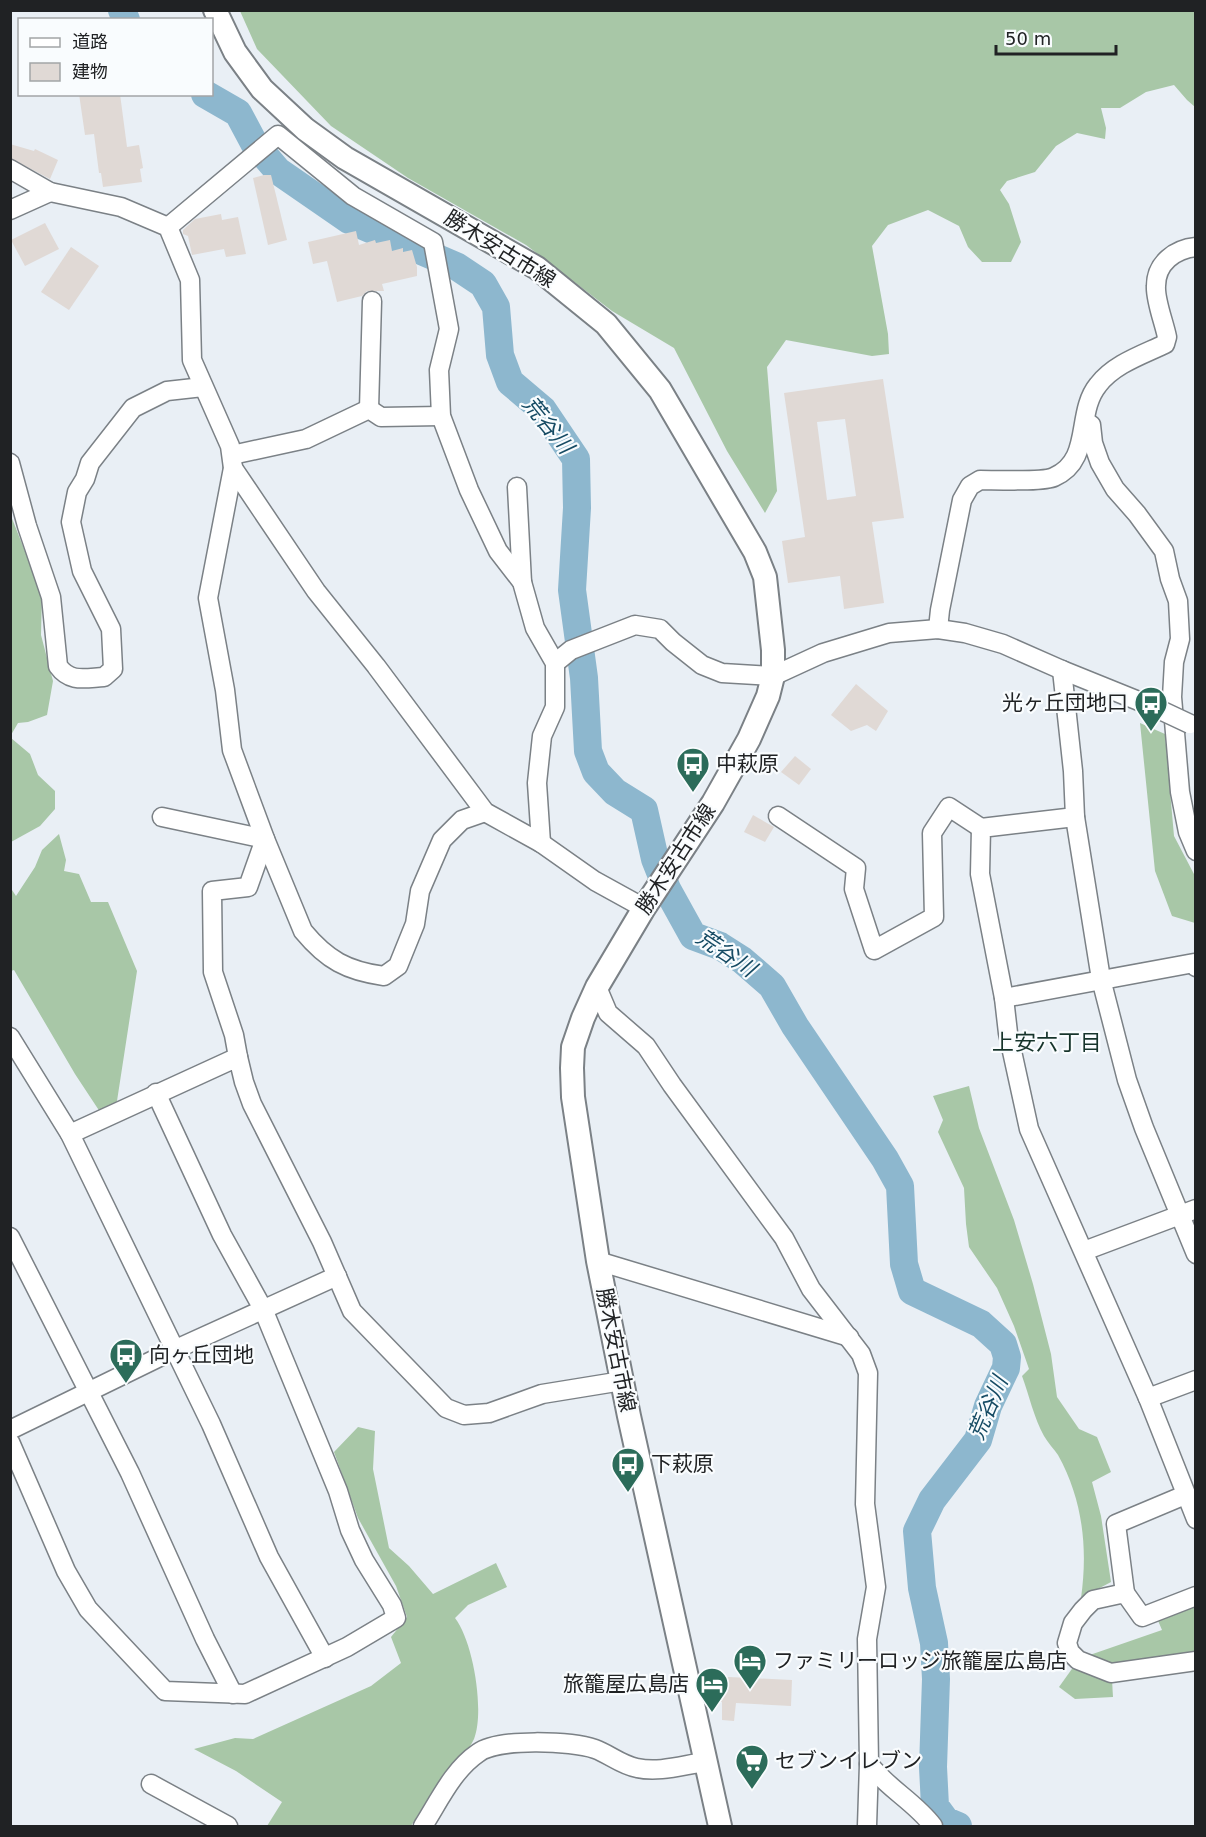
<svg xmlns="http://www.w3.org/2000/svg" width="1206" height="1837" font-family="'DejaVu Sans','Noto Sans JP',sans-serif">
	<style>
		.forest { fill: #a8c7a7 }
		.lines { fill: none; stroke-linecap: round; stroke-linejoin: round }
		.river { stroke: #8db7ce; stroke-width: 28 }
		.building { fill: #e0d9d5; fill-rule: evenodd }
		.minor-casing { stroke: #7b8186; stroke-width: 21 }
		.major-casing { stroke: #7b8186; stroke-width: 26 }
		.minor { stroke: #fff; stroke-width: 18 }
		.major { stroke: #fff; stroke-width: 22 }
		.minor-bridge-casing { stroke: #7b8186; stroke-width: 21; stroke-linecap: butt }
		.minor-bridge { stroke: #fff; stroke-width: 18 }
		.labels { text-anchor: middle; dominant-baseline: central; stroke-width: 4.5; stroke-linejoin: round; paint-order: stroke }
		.street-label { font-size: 21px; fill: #202224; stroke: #f9fcfe }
		.poi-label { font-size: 21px; fill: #202224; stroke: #f9fcfe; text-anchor: start }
		.water-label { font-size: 22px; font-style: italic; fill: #164b64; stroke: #f9fcfe }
		.neighbourhood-label { font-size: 22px; fill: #16342b; stroke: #f9fcfe }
	</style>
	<rect width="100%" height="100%" fill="#e9eff5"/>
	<!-- forest -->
	<g class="forest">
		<polygon points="240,11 1195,11 1195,107 1187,100 1174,85 1146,92 1120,108 1101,108 1106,128 1105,139 1077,133 1056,146 1035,172 1007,181 1000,190 1009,204 1021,242 1011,262 982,262 968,247 959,226 928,210 888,225 872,246 888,334 889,354 872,356 786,340 767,367 777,491 765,513 727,451 674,348 612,311 526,245 408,178 331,126 257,49"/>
		<polygon points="11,516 42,594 41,635 53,681 47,715 28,722 18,723 11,735"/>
		<polygon points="1140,723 1165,734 1174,836 1195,876 1195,923 1172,916 1155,871"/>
		<polygon points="11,738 30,754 38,775 55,791 55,809 40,826 11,842"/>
		<polygon points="59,834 66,860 64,871 79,874 91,902 108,902 137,971 117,1101 104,1118 75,1074 14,970 11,971 10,887 16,896 35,867 42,850"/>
		<path d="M969,1086L979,1128L1014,1220L1033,1284L1051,1354L1057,1397L1079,1429L1097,1437L1111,1472L1092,1482L1101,1516L1111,1582L1081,1598C1088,1549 1083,1500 1058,1455C1054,1449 1048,1443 1044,1436C1034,1418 1029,1395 1022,1376L1029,1369L1014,1326L997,1288L969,1247L966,1224L964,1188L938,1132L943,1120L933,1096Z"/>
		<path d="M358,1427L375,1431L373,1469L389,1548L409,1566L433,1594L496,1563L507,1587L468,1605L455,1618C473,1641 485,1711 474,1739C469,1751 454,1761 446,1771C433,1788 423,1808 411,1826H267L282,1802L236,1771L194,1749L235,1738L253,1739L371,1686L401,1663L391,1637L407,1617L396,1586L358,1518L334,1452Z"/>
		<polygon points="1195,1601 1195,1653 1111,1666 1084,1657 1162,1630 1156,1616"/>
		<polygon points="1074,1666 1112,1680 1113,1697 1075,1699 1059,1687"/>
	</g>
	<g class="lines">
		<!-- river -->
		<g class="river">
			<polyline points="122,10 126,20"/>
			<polyline points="205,94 238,113 254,143 278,171 349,220 456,266 483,284 496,307 500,355 510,382 543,410 576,459 577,508 572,590 584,678 588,751 596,772 615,792 644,810 655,859 667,889 693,936 720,946 742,960 772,986 795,1026 885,1159 900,1186 904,1264 912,1291 981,1324 1003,1344 1007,1357 1006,1368 988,1406 978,1440 932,1500 917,1531 922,1588 934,1643 936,1679 933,1767 935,1806 946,1821 958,1826"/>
		</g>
	</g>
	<!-- building -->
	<g class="building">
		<polygon points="79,94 120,94 127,147 139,145 143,168 140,169 142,182 103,187 101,173 99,173 94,134 85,135"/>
		<polygon points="10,144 34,151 35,149 58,160 50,179 10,158"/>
		<polygon points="264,175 271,175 287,240 268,245 253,178"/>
		<polygon points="221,214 222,220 238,217 246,254 226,257 224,249 192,255 188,236 183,234 183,230 195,219"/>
		<polygon points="45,223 59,249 25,266 11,240"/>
		<polygon points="356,231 359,245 375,240 376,243 390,240 392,251 403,248 403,252 412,250 417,267 417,276 382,284 384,291 367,291 362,296 337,302 327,261 313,264 308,242"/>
		<polygon points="71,247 99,266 69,310 41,292"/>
		<path d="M883,379L904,518L872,522L884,603L844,609L840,576L788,583L782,541L805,537L784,393ZM845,419L856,496L827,500L817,422Z"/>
		<polygon points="856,684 888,711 876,731 867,725 851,731 831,715"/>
		<polygon points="795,756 811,769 799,785 781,772"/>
		<polygon points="753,815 774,827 765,842 744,832"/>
		<polygon points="709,1676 792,1680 791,1706 736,1703 734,1721 722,1720 722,1702 708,1700"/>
	</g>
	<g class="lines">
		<defs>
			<g id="minor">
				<path d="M10,169L50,192L121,207L168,227L190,280L192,360L230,446L233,468L208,598L225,690L232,750L265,839L303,931C327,960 347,971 384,976L398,966L415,924L420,891L442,840L462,820L485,812"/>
				<polyline points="10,210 50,192"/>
				<polyline points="168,227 278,135 353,196 433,242 449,329 439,370 441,416 469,490 498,551 522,582 535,628 555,663 555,707 542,736 537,783 541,843"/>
				<polyline points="369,409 372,301"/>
				<polyline points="1085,421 1091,425 1093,443 1100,463 1115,489 1137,514 1164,551 1170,579 1178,601 1180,639 1174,662 1172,697 1180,792 1188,832 1196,851"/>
				<polyline points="232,455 306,439 369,409 381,417 441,416"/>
				<path d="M10,463L27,526L51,597L58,666C70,683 85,678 104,677L113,669L111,629L82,571L71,522L77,492L85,479L90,463L133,408L167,391L203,387"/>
				<polyline points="233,468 316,591 376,666 485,812 541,843 595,881 644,908"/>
				<polyline points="517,487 522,582"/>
				<path d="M938,629L940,610L962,500L970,486L980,480C995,480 1044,482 1054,477C1093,460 1075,413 1098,385C1114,364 1142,355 1165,344L1167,337C1164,322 1155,300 1156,286C1156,263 1175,249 1196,247"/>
				<polyline points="555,663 571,650 635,625 660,629 673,642 702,665 722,673 773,676 823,653 889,633 938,629 965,633 1003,644 1062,670 1156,708"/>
				<polyline points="1062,670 1073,771 1075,817 1101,979 1127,1080 1144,1128 1196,1254"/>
				<polyline points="778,816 856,868 854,889 874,950 934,917 932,833 949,807 981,828"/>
				<polyline points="162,817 265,839 248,887 212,891 213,972 234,1035 238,1057"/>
				<polyline points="1075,817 981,828 980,874 1004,998 1008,1033 1029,1129 1148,1398 1196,1519"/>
				<polyline points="597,987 608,1013 646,1046 672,1085 784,1238 811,1289 861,1354 868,1373 865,1504 876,1587 867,1639 869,1764 867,1826"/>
				<polyline points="1004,998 1194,963 1196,967"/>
				<polyline points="10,1037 70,1134 211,1424 269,1557 325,1658"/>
				<polyline points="70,1134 238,1057 244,1082 252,1104 322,1242 352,1311 446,1408 464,1415 489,1413 542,1394 622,1381"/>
				<polyline points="10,1237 130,1473 205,1639 233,1694"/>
				<polyline points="1084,1251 1196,1209"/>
				<polyline points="598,1261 849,1337"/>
				<polyline points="1148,1398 1196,1380"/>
				<polyline points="10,1430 174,1350 337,1276"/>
				<polyline points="10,1442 66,1571 88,1609 165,1691 245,1694 347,1647 396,1618 392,1605 364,1560 350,1530 338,1491 263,1309 222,1235 156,1093"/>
				<polyline points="1125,1593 1116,1524 1185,1495"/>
				<polyline points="1196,1596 1142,1617 1125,1593 1093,1600 1083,1610 1073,1623 1067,1643 1070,1652 1078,1660 1111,1673 1196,1661"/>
				<path d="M869,1764C887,1788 915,1802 933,1826"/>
				<polyline points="151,1784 228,1826"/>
				<path d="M423,1826C439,1801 453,1770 478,1753C498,1738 571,1741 595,1749C609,1754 621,1765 637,1768C659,1773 683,1765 705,1762"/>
			</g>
			<polyline id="major" points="215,10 235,52 262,89 305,129 345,158 537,268 606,324 660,390 755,552 765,577 773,650 773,676 768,696 749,739 713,803 644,908 597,987 583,1018 573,1047 572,1068 573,1097 598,1261 629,1416 720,1826"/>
		</defs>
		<!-- minor casing -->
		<use href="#minor" class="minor-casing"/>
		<!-- major casing -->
		<use href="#major" class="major-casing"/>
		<!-- minor -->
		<use href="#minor" class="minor"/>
		<!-- major -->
		<use href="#major" class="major"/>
		<defs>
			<polyline id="minor-bridge" points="1156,708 1190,724"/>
		</defs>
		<!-- minor-bridge casing -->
		<use href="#minor-bridge" class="minor-bridge-casing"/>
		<!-- minor-bridge -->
		<use href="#minor-bridge" class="minor-bridge"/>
	</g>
	<!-- icons -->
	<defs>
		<symbol id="bus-pin" viewBox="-11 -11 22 30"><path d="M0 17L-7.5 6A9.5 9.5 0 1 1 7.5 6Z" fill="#2c6c5a" stroke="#f9fcfe"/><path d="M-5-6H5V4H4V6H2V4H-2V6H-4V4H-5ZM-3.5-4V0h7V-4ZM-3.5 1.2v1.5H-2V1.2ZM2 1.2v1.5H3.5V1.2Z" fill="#fff"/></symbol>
		<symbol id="hotel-pin" viewBox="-11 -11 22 30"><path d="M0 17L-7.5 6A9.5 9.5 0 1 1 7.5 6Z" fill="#2c6c5a" stroke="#f9fcfe"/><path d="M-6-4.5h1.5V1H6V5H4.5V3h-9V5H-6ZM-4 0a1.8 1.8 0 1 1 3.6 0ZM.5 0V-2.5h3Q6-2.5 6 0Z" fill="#fff"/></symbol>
		<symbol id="supermarket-pin" viewBox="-11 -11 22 30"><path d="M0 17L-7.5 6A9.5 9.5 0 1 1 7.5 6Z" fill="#2c6c5a" stroke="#f9fcfe"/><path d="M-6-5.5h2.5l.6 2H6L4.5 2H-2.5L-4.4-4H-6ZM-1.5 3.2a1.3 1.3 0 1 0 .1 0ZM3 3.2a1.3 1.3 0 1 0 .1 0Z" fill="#fff"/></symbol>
	</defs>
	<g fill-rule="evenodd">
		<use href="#bus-pin" x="1132" y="684" width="38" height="52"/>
		<use href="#bus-pin" x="674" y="745" width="38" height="52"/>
		<use href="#bus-pin" x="107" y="1336" width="38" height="52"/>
		<use href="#bus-pin" x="609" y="1445" width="38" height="52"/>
		<use href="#hotel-pin" x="731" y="1642" width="38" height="52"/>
		<use href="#hotel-pin" x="693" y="1665" width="38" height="52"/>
		<use href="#supermarket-pin" x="733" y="1742" width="38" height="52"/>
	</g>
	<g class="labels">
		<!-- street labels -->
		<g class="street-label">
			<text transform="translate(500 249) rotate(32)">勝木安古市線</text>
			<text transform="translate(676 859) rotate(-57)">勝木安古市線</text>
			<text transform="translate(616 1350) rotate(79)">勝木安古市線</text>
		</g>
		<!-- poi labels -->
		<g class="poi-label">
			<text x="1128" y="703" text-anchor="end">光ヶ丘団地口</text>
			<text x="716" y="764">中萩原</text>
			<text x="149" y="1355">向ヶ丘団地</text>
			<text x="651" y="1464">下萩原</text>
			<text x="773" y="1661">ファミリーロッジ旅籠屋広島店</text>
			<text x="689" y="1684" text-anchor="end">旅籠屋広島店</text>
			<text x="775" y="1761">セブンイレブン</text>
		</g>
		<!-- water labels -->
		<g class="water-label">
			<text transform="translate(548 425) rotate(51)">荒谷川</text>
			<text transform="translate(726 953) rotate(34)">荒谷川</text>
			<text transform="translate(988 1408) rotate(-67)">荒谷川</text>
		</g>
		<!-- neighbourhood labels -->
		<g class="neighbourhood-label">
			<text x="1047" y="1042">上安六丁目</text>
		</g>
	</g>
	<!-- border -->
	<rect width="1206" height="1837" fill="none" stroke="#202224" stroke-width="24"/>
	<!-- legend -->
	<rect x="18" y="18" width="195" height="78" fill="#f9fcfe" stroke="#a2a5a7" stroke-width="1.5"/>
	<rect x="30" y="38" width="30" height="9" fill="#ffffff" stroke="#a2a5a7" stroke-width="1.5"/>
	<text x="72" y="48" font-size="18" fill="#202224">道路</text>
	<rect x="30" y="63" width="30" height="18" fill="#e0d9d5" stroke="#a2a5a7" stroke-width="1.5"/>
	<text x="72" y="78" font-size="18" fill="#202224">建物</text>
	<!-- scale -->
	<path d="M996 45v9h120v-9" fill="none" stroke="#202224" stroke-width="3"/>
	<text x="1005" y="45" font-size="18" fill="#202224" stroke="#f9fcfe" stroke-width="4.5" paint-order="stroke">50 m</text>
</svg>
